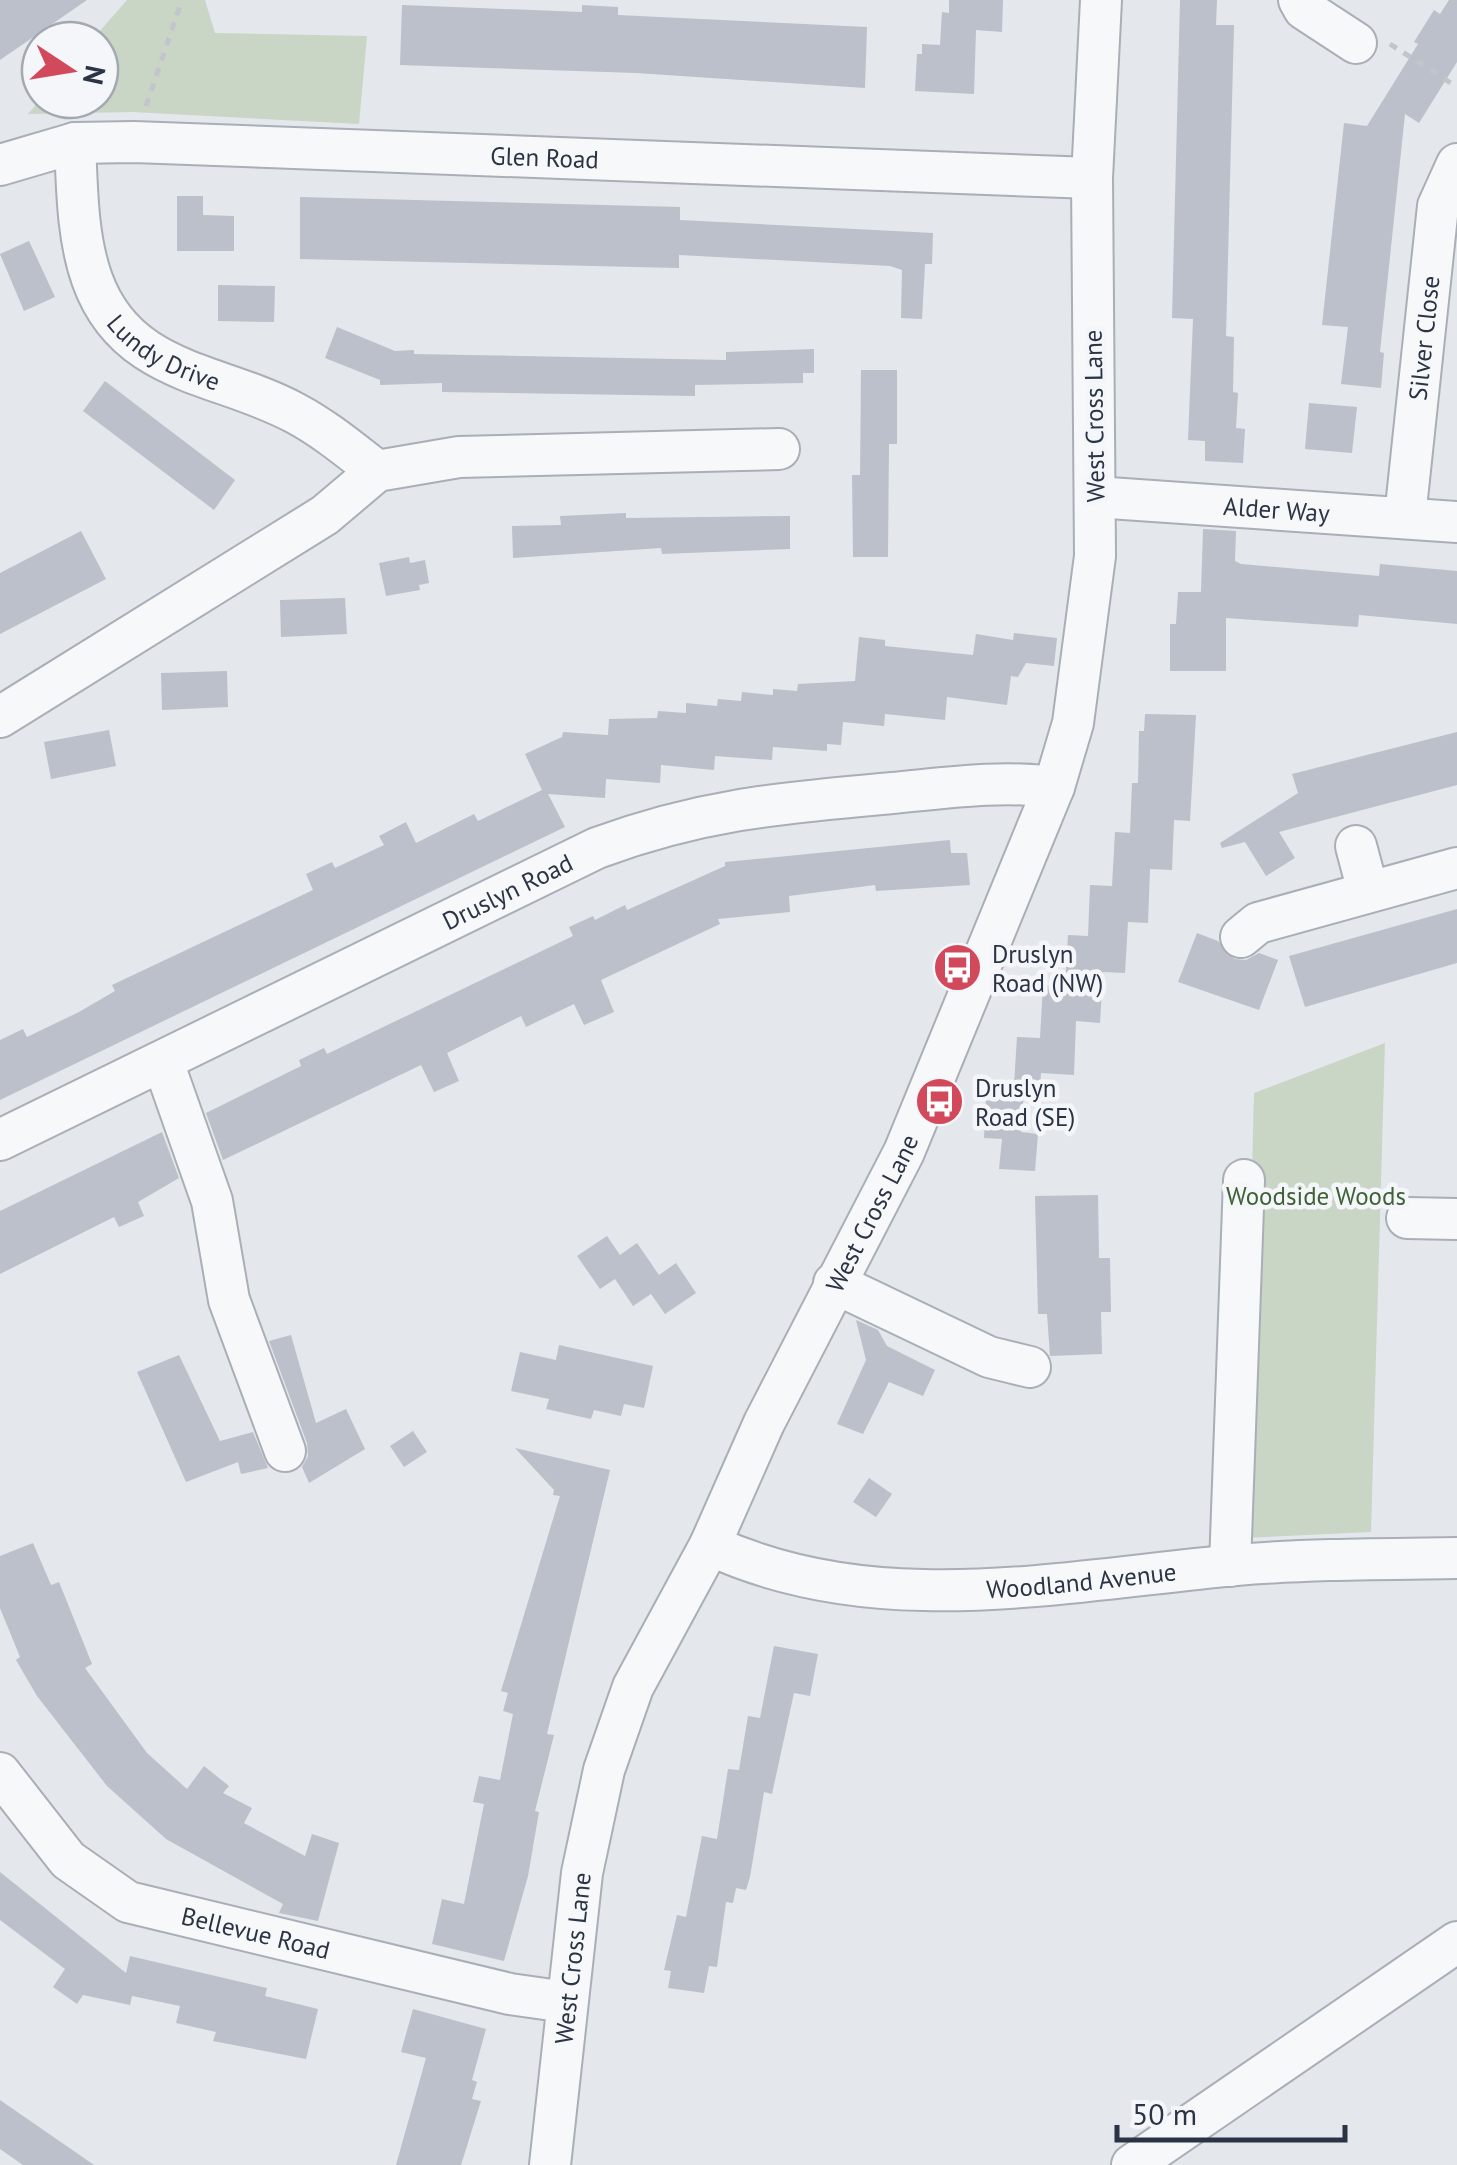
<svg xmlns="http://www.w3.org/2000/svg" width="1457" height="2165" font-family="'PT Sans',sans-serif">
	<style>
		.green { fill: #c9d6c5 }
		.building { fill: #bbc0ca }
		.lines { fill: none; stroke-linecap: round; stroke-linejoin: round }
		.minor-casing { stroke: #a9aeb7; stroke-width: 44 }
		.path { stroke: #c2c5cb; stroke-width: 5; stroke-dasharray: 8 8; stroke-linecap: butt }
		.minor { stroke: #f7f8fa; stroke-width: 40 }
		.labels { text-anchor: middle; dominant-baseline: central; stroke-width: 9; stroke-linejoin: round; paint-order: stroke }
		.street-label { font-size: 25px; fill: #2b3445; stroke: #f4f6f9 }
		.poi-label { font-size: 25px; fill: #2b3445; stroke: #f4f6f9; text-anchor: start }
		.park-label { font-size: 25px; fill: #3f6138; stroke: #f4f6f9 }
	</style>
	<rect width="100%" height="100%" fill="#e4e7ec"/>
	<!-- green -->
	<g class="green">
		<polygon points="127,0 205,0 215,33 367,36 359,124 132,112 28,114 40,100 100,100 100,40 92,40"/>
		<polygon points="1385,1043 1371,1532 1243,1538 1254,1093"/>
	</g>
	<!-- building -->
	<g class="building">
		<polygon points="0,0 87,0 0,60"/>
		<polygon points="949,0 1003,0 1002,32 976,30 974,94 915,91 917,54 922,54 922,44 940,45 942,12 949,13"/>
		<polygon points="1180,0 1217,0 1216,25 1234,25 1226,336 1234,337 1233,392 1238,393 1236,428 1245,429 1243,463 1205,461 1205,441 1188,440 1193,319 1172,318"/>
		<polygon points="1449,0 1457,0 1457,62 1419,123 1405,114 1380,352 1384,353 1381,388 1341,384 1348,327 1322,325 1344,123 1367,126 1418,44 1414,42 1434,10 1440,14"/>
		<polygon points="402,5 582,12 582,5 618,7 618,15 867,27 865,88 636,73 400,65"/>
		<polygon points="177,196 203,196 203,215 234,216 234,251 177,251"/>
		<polygon points="300,197 680,207 680,220 933,233 932,264 925,264 922,319 901,318 902,270 890,266 679,255 679,268 300,259"/>
		<polygon points="29,241 55,297 24,311 0,254"/>
		<polygon points="218,285 275,286 274,322 218,321"/>
		<polygon points="337,327 395,351 414,350 414,354 726,360 726,352 814,349 814,373 803,373 803,383 695,385 695,396 442,392 442,383 380,385 380,380 325,358"/>
		<polygon points="861,370 897,370 897,444 889,444 888,557 853,557 852,475 860,475"/>
		<polygon points="105,381 235,480 214,510 83,411"/>
		<polygon points="1309,403 1357,407 1352,453 1305,449"/>
		<polygon points="626,513 626,518 790,516 790,549 662,554 661,548 513,558 512,526 561,525 560,516"/>
		<polygon points="1203,529 1236,531 1235,561 1241,564 1379,576 1380,564 1457,571 1457,624 1359,615 1358,627 1226,618 1226,671 1170,671 1170,624 1176,624 1178,592 1201,592"/>
		<polygon points="81,531 106,579 0,634 0,573"/>
		<polygon points="409,557 410,563 425,560 429,583 419,585 420,590 386,596 379,563"/>
		<polygon points="345,598 347,634 281,637 280,600"/>
		<polygon points="1014,633 1057,638 1054,666 1026,663 1018,677 1011,676 1007,705 947,697 945,720 885,714 884,726 843,722 841,745 827,744 827,751 773,747 772,760 715,756 714,770 661,765 660,783 606,779 605,798 548,794 565,827 0,1100 0,1040 23,1029 27,1037 79,1012 115,991 112,985 313,890 306,874 332,862 335,868 384,845 379,836 406,822 416,843 474,814 478,821 542,790 525,754 562,737 563,732 608,735 609,719 657,718 658,711 686,713 686,703 717,706 718,699 741,701 742,692 773,695 773,689 797,691 798,684 855,681 859,637 885,640 885,646 973,655 976,634 1013,640"/>
		<polygon points="227,671 228,707 162,710 161,673"/>
		<polygon points="1145,714 1196,715 1190,821 1174,820 1172,870 1150,869 1148,923 1128,922 1125,973 1103,972 1100,1023 1076,1021 1074,1075 1041,1073 1040,1086 1014,1085 1017,1037 1040,1038 1043,985 1065,986 1068,935 1088,936 1090,885 1112,886 1115,832 1130,833 1132,783 1138,783 1139,731 1144,731"/>
		<polygon points="109,730 116,766 51,779 44,742"/>
		<polygon points="1457,732 1457,785 1279,832 1295,858 1266,876 1245,842 1222,848 1220,843 1298,793 1292,774"/>
		<polygon points="950,840 951,853 967,853 970,885 876,891 875,885 789,896 790,912 718,919 720,924 601,980 614,1012 584,1025 574,1004 526,1027 521,1016 447,1053 459,1081 434,1092 421,1065 223,1160 206,1113 301,1066 299,1060 324,1048 327,1054 573,936 569,927 593,916 595,920 625,905 627,910 725,866 725,862"/>
		<polygon points="1457,909 1457,963 1305,1007 1289,956"/>
		<polygon points="1197,933 1218,941 1234,959 1246,960 1259,953 1278,960 1259,1010 1178,982"/>
		<polygon points="993,1089 1024,1091 1021,1132 1038,1134 1035,1171 999,1169 1002,1139 984,1138 986,1100 992,1101"/>
		<polygon points="162,1132 179,1178 138,1202 144,1216 119,1227 114,1217 0,1274 0,1211"/>
		<polygon points="1098,1195 1099,1258 1110,1258 1111,1312 1101,1312 1102,1354 1050,1356 1047,1314 1038,1314 1035,1196"/>
		<polygon points="607,1236 620,1255 637,1243 659,1275 676,1263 696,1293 665,1314 651,1294 633,1306 615,1279 600,1289 577,1256"/>
		<polygon points="856,1320 878,1330 887,1346 935,1370 923,1396 889,1382 863,1434 837,1424 866,1360"/>
		<polygon points="291,1335 316,1423 346,1409 365,1449 309,1483 302,1467 308,1456 307,1443 269,1341"/>
		<polygon points="559,1345 653,1366 644,1408 624,1404 621,1416 594,1410 591,1419 546,1409 549,1399 511,1391 520,1352 556,1360"/>
		<polygon points="179,1355 220,1441 253,1432 268,1468 241,1474 238,1462 186,1482 137,1372"/>
		<polygon points="413,1431 427,1452 404,1467 390,1446"/>
		<polygon points="515,1448 610,1470 547,1734 554,1735 535,1811 539,1812 528,1876 504,1961 432,1944 442,1899 464,1904 484,1804 473,1802 479,1776 500,1780 513,1714 503,1711 508,1693 501,1691 560,1496 553,1495 554,1490"/>
		<polygon points="869,1478 892,1494 876,1517 853,1502"/>
		<polygon points="33,1543 51,1585 59,1582 92,1664 85,1668 147,1753 187,1789 204,1766 229,1786 223,1793 252,1808 244,1823 305,1856 312,1834 339,1843 318,1921 279,1913 283,1904 166,1839 107,1786 37,1696 16,1660 20,1657 0,1608 0,1556"/>
		<polygon points="774,1646 818,1654 810,1696 794,1693 772,1794 764,1792 750,1877 746,1890 736,1888 733,1903 726,1902 717,1967 709,1966 704,1993 668,1988 671,1971 664,1970 677,1915 686,1917 702,1836 717,1839 728,1769 739,1770 748,1716 760,1718"/>
		<polygon points="0,1872 126,1973 130,1956 267,1988 265,1996 318,2009 306,2059 213,2041 216,2032 176,2023 180,2006 132,1996 130,2005 83,1995 77,2004 53,1987 65,1969 0,1920"/>
		<polygon points="413,2009 486,2029 472,2080 477,2082 472,2099 481,2101 461,2165 396,2165 426,2058 401,2052"/>
		<polygon points="0,2100 94,2165 23,2165 0,2149"/>
	</g>
	<g class="lines">
		<defs>
			<g id="minor">
				<polyline points="1299,0 1304,9 1356,43"/>
				<path id="s1" d="M75,143C77,187 77,237 92,279C126,375 219,372 295,413C325,429 350,450 377,471"/>
				<path id="s2" d="M0,165L75,143L134,142L1092,178"/>
				<path id="s3" d="M1095,497L1457,522"/>
				<path id="s4" d="M1405,517L1438,206L1457,164"/>
				<polyline points="0,717 325,515 377,471 459,457 779,449"/>
				<polyline points="1356,846 1368,891"/>
				<polyline points="1241,937 1258,923 1457,868"/>
				<polyline points="163,1062 212,1201 229,1300 285,1451"/>
				<path id="s5" d="M0,1140L597,848C703,809 781,803 892,793C946,788 1000,780 1054,787"/>
				<polyline points="1407,1218 1457,1219"/>
				<polyline points="834,1283 989,1357 1030,1367"/>
				<path id="s6" d="M710,1545C875,1622 1061,1581 1236,1565C1309,1559 1383,1559 1457,1558"/>
				<polyline points="1230,1566 1244,1180"/>
				<path id="s7" d="M0,1773L68,1860L128,1902L510,1994L566,2002"/>
				<path id="s8" d="M550,2165L582,1873L604,1770L633,1687L710,1545L764,1423L904,1152L1054,787L1073,723L1095,556L1092,178L1101,0"/>
				<polyline points="1132,2165 1457,1942"/>
			</g>
		</defs>
		<!-- minor casing -->
		<use href="#minor" class="minor-casing"/>
		<!-- path -->
		<g class="path">
			<polyline points="1390,44 1457,87"/>
			<polyline points="146,106 182,0"/>
		</g>
		<!-- minor -->
		<use href="#minor" class="minor"/>
	</g>
	<!-- icons -->
	<defs>
		<symbol id="bus-disc" viewBox="-11 -11 22 22"><circle r="9.5" fill="#d1495b" stroke="#f4f6f9"/><path d="M-5-6H5V4H4V6H2V4H-2V6H-4V4H-5ZM-3.5-4V0h7V-4ZM-3.5 1.2v1.5H-2V1.2ZM2 1.2v1.5H3.5V1.2Z" fill="#fff"/></symbol>
	</defs>
	<g fill-rule="evenodd">
		<use href="#bus-disc" x="930" y="940" width="55" height="55"/>
		<use href="#bus-disc" x="912" y="1074" width="55" height="55"/>
	</g>
	<g class="labels">
		<!-- street labels -->
		<g class="street-label">
			<text stroke="none"><textPath href="#s2" startOffset="548">Glen Road</textPath></text>
			<text stroke="none"><textPath href="#s4" startOffset="180">Silver Close</textPath></text>
			<text stroke="none"><textPath href="#s1" startOffset="245">Lundy Drive</textPath></text>
			<text transform="translate(1094 416) rotate(-91)">West Cross Lane</text>
			<text stroke="none"><textPath href="#s3" startOffset="182">Alder Way</textPath></text>
			<text stroke="none"><textPath href="#s5" startOffset="565">Druslyn Road</textPath></text>
			<text stroke="none"><textPath href="#s8" startOffset="1018">West Cross Lane</textPath></text>
			<text stroke="none"><textPath href="#s6" startOffset="378">Woodland Avenue</textPath></text>
			<text stroke="none"><textPath href="#s7" startOffset="315">Bellevue Road</textPath></text>
			<text stroke="none"><textPath href="#s8" startOffset="208">West Cross Lane</textPath></text>
		</g>
		<!-- poi labels -->
		<g class="poi-label">
			<text x="992" y="954">Druslyn<tspan x="992" dy="29">Road (NW)</tspan></text>
			<text x="975" y="1088">Druslyn<tspan x="975" dy="29">Road (SE)</tspan></text>
		</g>
		<!-- park labels -->
		<g class="park-label">
			<text x="1316" y="1196">Woodside Woods</text>
		</g>
	</g>
	<!-- north arrow -->
	<g transform="translate(70 70) rotate(102)"><circle r="48" fill="#f4f6f9" stroke="#a4a8b1" stroke-width="2.5"/>
	<path d="M0-8L18 38L0 25L-18 38Z" fill="#d1495b"/>
	<text y="-15" font-size="28" font-weight="bold" text-anchor="middle" fill="#2b3445">N</text>
	</g>
	<!-- scale -->
	<path d="M1117 2125v15h228v-15" fill="none" stroke="#2b3445" stroke-width="5"/>
	<text x="1132" y="2125" font-size="30" fill="#2b3445" stroke="#f4f6f9" stroke-width="8" paint-order="stroke">50 m</text>
</svg>
